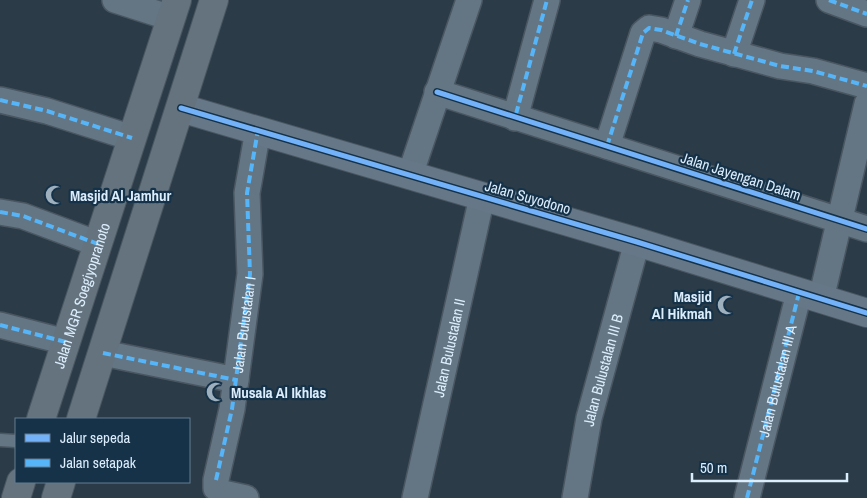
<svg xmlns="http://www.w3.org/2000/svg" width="867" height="498" font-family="'Archivo Narrow',sans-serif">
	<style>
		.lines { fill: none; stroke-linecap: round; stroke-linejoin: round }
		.lane-casing { stroke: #4a5762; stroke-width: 15 }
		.street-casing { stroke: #4a5762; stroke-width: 28 }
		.secondary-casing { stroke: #4a5762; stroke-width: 30 }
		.highway-casing { stroke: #4a5762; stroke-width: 30 }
		.lane { stroke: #647684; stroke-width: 12 }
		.street { stroke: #647684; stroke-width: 25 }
		.secondary { stroke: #667888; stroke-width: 28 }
		.highway { stroke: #64737e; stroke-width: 28 }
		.quiet { stroke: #56b5f8; stroke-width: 4; stroke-dasharray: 8 4; stroke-linecap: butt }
		.cycleway-casing { stroke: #153249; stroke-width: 8 }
		.cycleway { stroke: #73b2f8; stroke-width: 5 }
		.labels { text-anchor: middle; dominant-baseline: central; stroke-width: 4.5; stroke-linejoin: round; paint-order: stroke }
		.street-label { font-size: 15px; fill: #dcedfc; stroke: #153249 }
		.poi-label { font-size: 15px; font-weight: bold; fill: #dcedfc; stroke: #153249; text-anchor: start }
	</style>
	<rect width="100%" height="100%" fill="#2b3c48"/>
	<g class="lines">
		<defs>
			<polyline id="lane" points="0,440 16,441"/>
			<g id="street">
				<polyline points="115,0 171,18"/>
				<polyline points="829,0 867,14"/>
				<polyline points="676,36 688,0"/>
				<polyline points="734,54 752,0"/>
				<polyline points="437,92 867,229"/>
				<polyline points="0,100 47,111 132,138"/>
				<polyline points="515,118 547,0"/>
				<polyline points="607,146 643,33 649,28 661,30 700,44 780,66 813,71 867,86"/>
				<polyline points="410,175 469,0"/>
				<polyline points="0,212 23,216 98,244"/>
				<polyline points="821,299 867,104"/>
				<polyline points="0,325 66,342"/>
				<polyline points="103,353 236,380"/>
				<polyline points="246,498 223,493 216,488 216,480 232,409 250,274 247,193 258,130"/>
				<path id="s1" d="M415,498L482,197"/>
				<path id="s2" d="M575,498L589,418L637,242"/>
				<path id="s3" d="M747,498L799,293"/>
			</g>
			<polyline id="secondary" points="181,108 637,242 867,313"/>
			<g id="highway">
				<path id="s4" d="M41,419L177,0"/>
				<polyline points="81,419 214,0"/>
				<polyline points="16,498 21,482"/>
				<polyline points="56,498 61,482"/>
			</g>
		</defs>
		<!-- lane casing -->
		<use href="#lane" class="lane-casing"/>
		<!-- street casing -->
		<use href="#street" class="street-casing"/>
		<!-- secondary casing -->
		<use href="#secondary" class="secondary-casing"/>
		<!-- highway casing -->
		<use href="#highway" class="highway-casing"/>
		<!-- lane -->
		<use href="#lane" class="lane"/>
		<!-- street -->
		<use href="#street" class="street"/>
		<!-- secondary -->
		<use href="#secondary" class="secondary"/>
		<!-- highway -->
		<use href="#highway" class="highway"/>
		<!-- quiet -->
		<g class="quiet">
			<polyline points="829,0 867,14"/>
			<polyline points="676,36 688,0"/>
			<polyline points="734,54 752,0"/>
			<polyline points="0,100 47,111 132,138"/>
			<polyline points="516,114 547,0"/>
			<polyline points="607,146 643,33 649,28 661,30 700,44 780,66 813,71 867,86"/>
			<polyline points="0,212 23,216 98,244"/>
			<polyline points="0,325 66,342"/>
			<polyline points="103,353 236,380"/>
			<path id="s5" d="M216,480L232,409L250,274L247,193L258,130"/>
			<polyline points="747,498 799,293"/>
		</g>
		<defs>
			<g id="cycleway">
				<polyline points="437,92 867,229"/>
				<polyline points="181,108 637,242 867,313"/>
			</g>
		</defs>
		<!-- cycleway casing -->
		<use href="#cycleway" class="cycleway-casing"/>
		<!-- cycleway -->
		<use href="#cycleway" class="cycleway"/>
	</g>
	<!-- icons -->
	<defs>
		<symbol id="mosque-bare" viewBox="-9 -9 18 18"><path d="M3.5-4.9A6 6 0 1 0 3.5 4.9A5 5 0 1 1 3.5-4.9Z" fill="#9eafbd" stroke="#153249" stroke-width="2.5" paint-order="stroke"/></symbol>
	</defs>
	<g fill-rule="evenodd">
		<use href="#mosque-bare" x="41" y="181" width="28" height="28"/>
		<use href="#mosque-bare" x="713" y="291" width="28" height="28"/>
		<use href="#mosque-bare" x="202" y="378" width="28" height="28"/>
	</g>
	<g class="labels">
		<!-- street labels -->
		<g class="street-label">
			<text transform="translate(741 176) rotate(18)">Jalan Jayengan Dalam</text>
			<text transform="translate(528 197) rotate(16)">Jalan Suyodono</text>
			<text stroke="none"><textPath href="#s4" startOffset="130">Jalan MGR Soegiyopranoto</textPath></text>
			<text stroke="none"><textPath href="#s5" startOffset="158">Jalan Bulustalan I</textPath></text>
			<text stroke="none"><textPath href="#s1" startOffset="154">Jalan Bulustalan II</textPath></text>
			<text stroke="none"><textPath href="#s2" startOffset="131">Jalan Bulustalan III B</textPath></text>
			<text stroke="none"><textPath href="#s3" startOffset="121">Jalan Bulustalan III A</textPath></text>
		</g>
		<!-- poi labels -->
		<g class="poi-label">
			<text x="70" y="195">Masjid Al Jamhur</text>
			<text x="712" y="296" text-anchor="end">Masjid<tspan x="712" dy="17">Al Hikmah</tspan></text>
			<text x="231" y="392">Musala Al Ikhlas</text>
		</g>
	</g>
	<!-- legend -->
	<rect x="15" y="418" width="175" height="65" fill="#153249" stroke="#657d91"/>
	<rect x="25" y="434" width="25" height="8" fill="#73b2f8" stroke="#657d91"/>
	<text x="60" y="443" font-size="15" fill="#dcedfc">Jalur sepeda</text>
	<rect x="25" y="459" width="25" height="8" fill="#56b5f8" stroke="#657d91"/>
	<text x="60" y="468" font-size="15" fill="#dcedfc">Jalan setapak</text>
	<!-- scale -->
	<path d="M692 473v8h155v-8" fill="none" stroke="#dcedfc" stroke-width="2.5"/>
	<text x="700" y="473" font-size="15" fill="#dcedfc" stroke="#153249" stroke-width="4" paint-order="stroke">50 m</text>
</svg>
